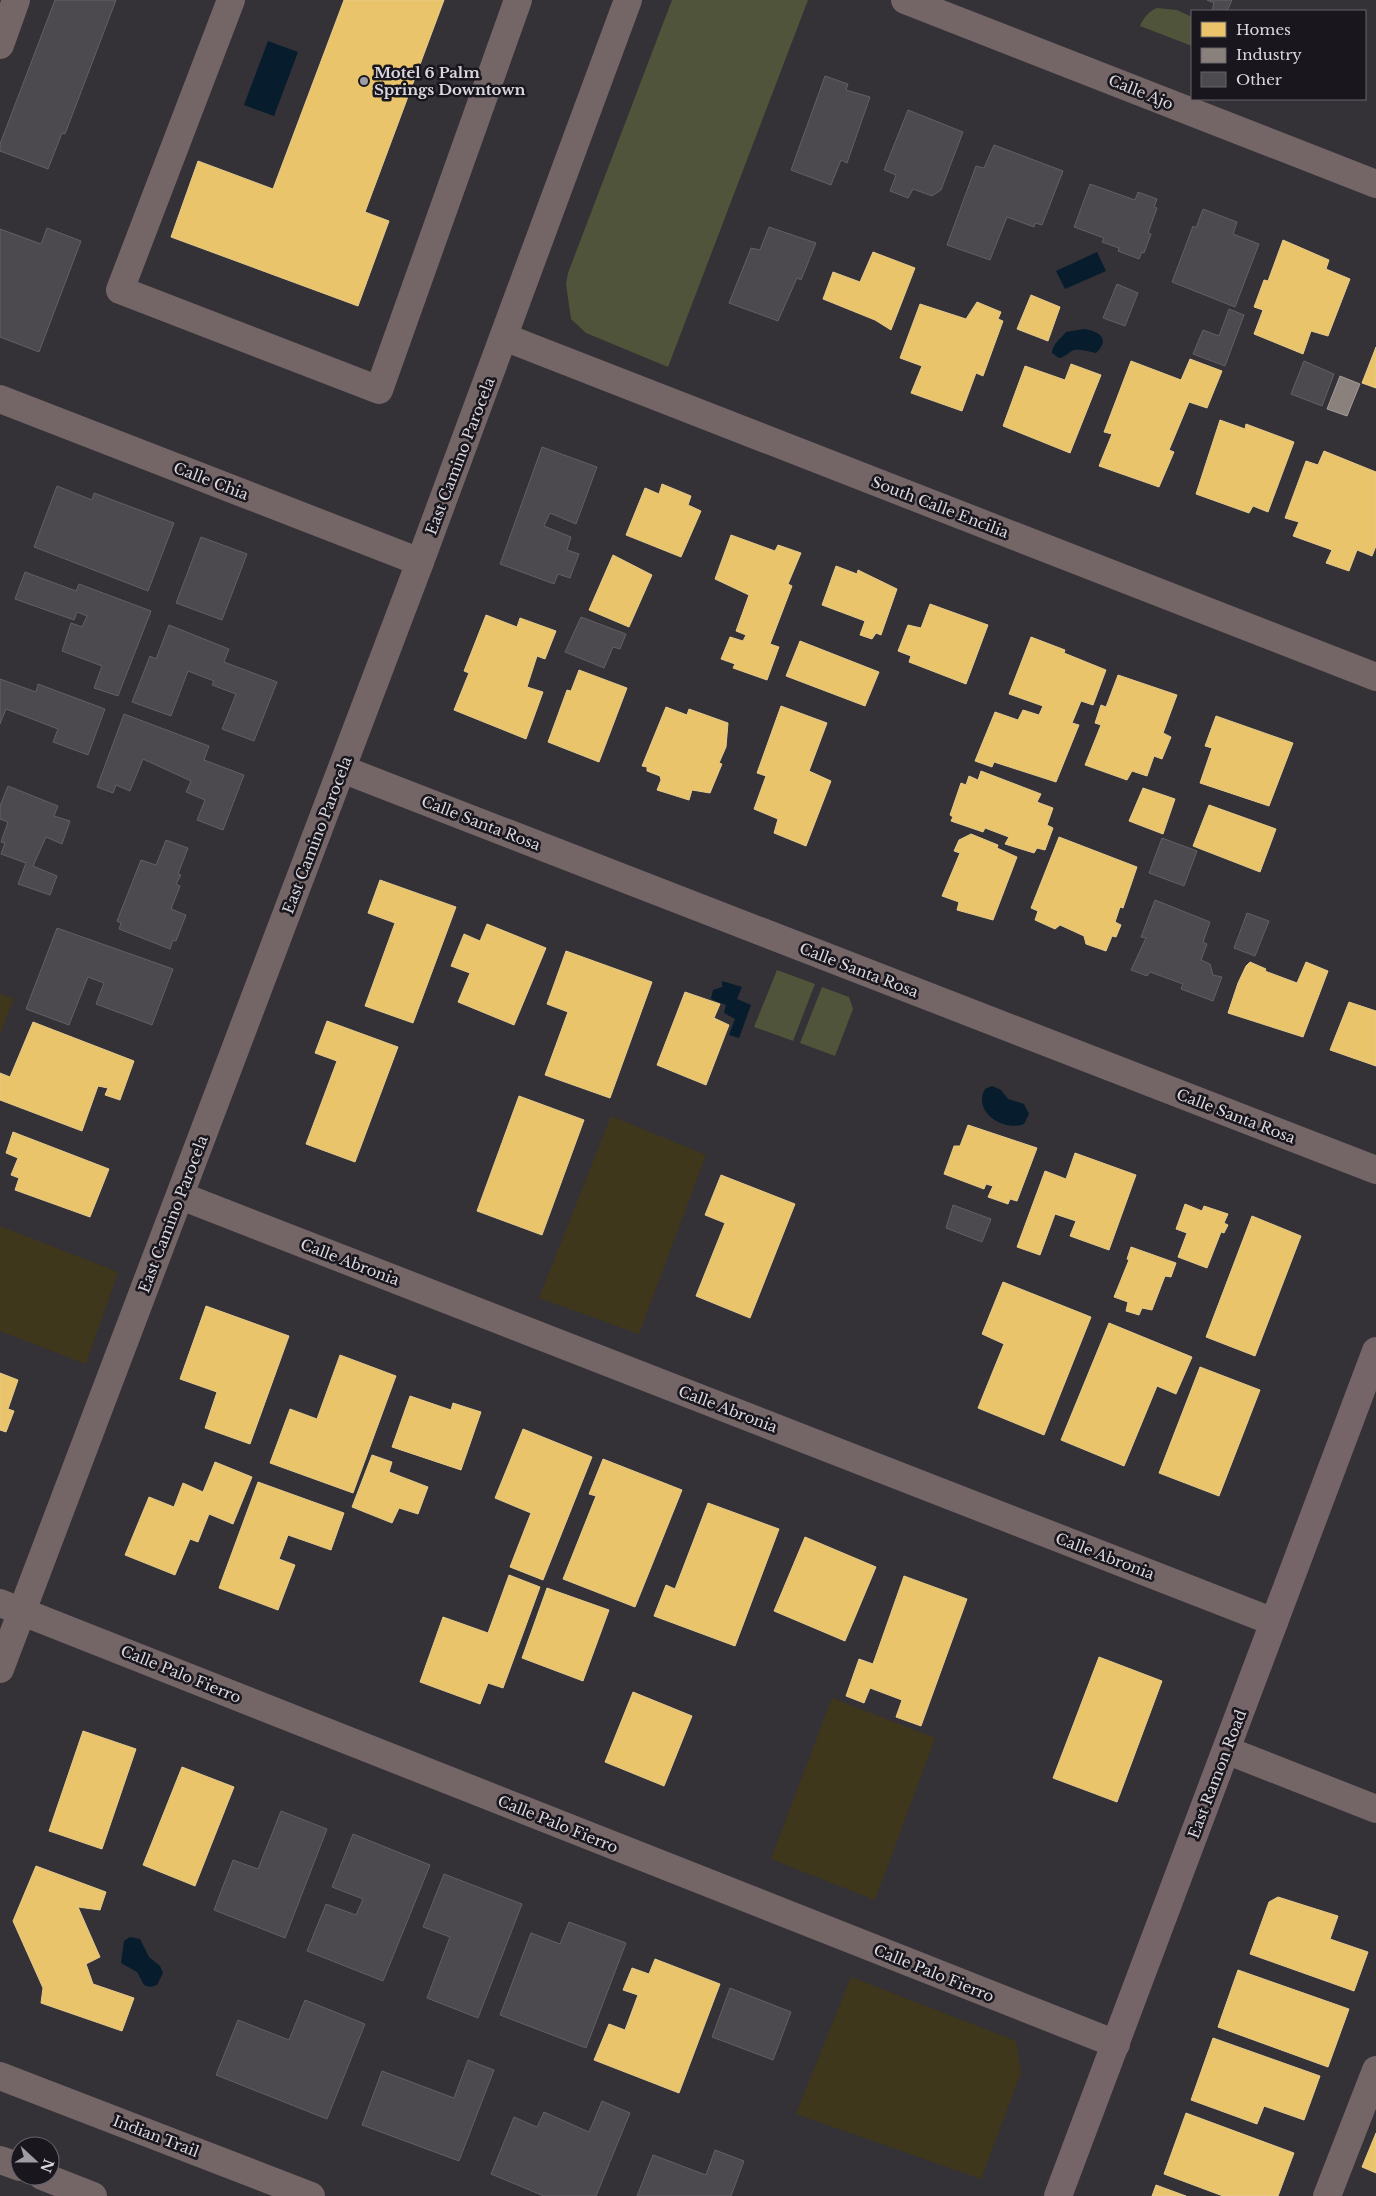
<svg xmlns="http://www.w3.org/2000/svg" width="1376" height="2196" font-family="'Libre Baskerville',serif">
	<style>
		.green { fill: #50543a }
		.sand { fill: #3e371b }
		.water { fill: #071c2d }
		.homes { fill: #e9c46a; stroke: #e4ca8d }
		.industry { fill: #8a817c; stroke: #a29b99 }
		.building { fill: #4c4a4f; stroke: #626065 }
		.lines { fill: none; stroke-linecap: round; stroke-linejoin: round }
		.minor { stroke: #746567; stroke-width: 28 }
		.major { stroke: #756569; stroke-width: 28 }
		.poi-dot { fill: #a09da4; stroke: #19171d; stroke-width: 2 }
		.labels { text-anchor: middle; dominant-baseline: central; stroke-width: 5; stroke-linejoin: round; paint-order: stroke }
		.poi-label { font-size: 15px; font-weight: bold; fill: #dad7de; stroke: #19171d; text-anchor: start }
		.street-label { font-size: 15px; fill: #dad7de; stroke: #19171d }
	</style>
	<rect width="100%" height="100%" fill="#343137"/>
	<!-- green -->
	<g class="green">
		<polygon points="672,0 808,0 668,367 586,333 571,319 566,284 568,273"/>
		<path d="M1157,8L1177,10L1192,17V46L1140,26C1144,17 1148,12 1157,8Z"/>
		<polygon points="777,970 815,984 793,1041 754,1027"/>
		<polygon points="822,987 849,997 853,1009 835,1056 800,1043"/>
	</g>
	<!-- sand -->
	<g class="sand">
		<polygon points="0,994 14,999 0,1034"/>
		<polygon points="611,1116 706,1155 639,1334 539,1298"/>
		<polygon points="0,1226 118,1272 86,1364 0,1331"/>
		<polygon points="832,1698 935,1738 875,1900 771,1859"/>
		<polygon points="851,1977 1016,2041 1021,2073 981,2179 796,2114"/>
	</g>
	<!-- water -->
	<g class="water">
		<polygon points="268,41 298,52 274,116 244,105"/>
		<polygon points="1097,252 1106,271 1065,289 1056,271"/>
		<path d="M1084,329C1099,331 1111,339 1096,353C1090,352 1081,349 1074,350C1068,352 1066,357 1059,358L1052,353C1052,344 1061,339 1066,332Z"/>
		<polygon points="722,981 742,987 737,999 751,1005 739,1038 729,1035 735,1019 724,1013 726,1005 711,999 713,990 722,987"/>
		<path d="M992,1086L1001,1090L1008,1099L1024,1104L1029,1114L1024,1124C1004,1132 972,1112 985,1089Z"/>
		<polygon points="130,1937 140,1939 149,1957 160,1966 163,1973 157,1985 150,1987 144,1985 137,1972 121,1963 124,1941"/>
	</g>
	<!-- homes -->
	<g class="homes">
		<polygon points="344,0 444,0 365,212 389,221 358,306 171,237 198,161 273,189"/>
		<polygon points="1283,240 1329,260 1326,269 1350,279 1328,336 1311,331 1303,354 1254,334 1263,310 1254,307 1264,280 1268,281"/>
		<polygon points="873,252 915,268 891,330 875,320 823,299 833,272 860,282"/>
		<polygon points="1031,295 1060,307 1048,341 1017,329"/>
		<polygon points="977,302 1001,312 998,319 1003,321 983,376 976,373 962,411 911,393 922,366 900,358 920,304 966,319"/>
		<polygon points="1376,347 1376,388 1362,383"/>
		<polygon points="1190,359 1222,371 1207,408 1189,402 1169,450 1174,452 1159,487 1099,466 1112,434 1104,432 1131,361 1181,380"/>
		<polygon points="1071,364 1101,375 1070,453 1003,426 1025,366 1065,380"/>
		<polygon points="1220,420 1245,429 1246,424 1294,442 1268,512 1253,506 1249,513 1196,494"/>
		<polygon points="1324,451 1376,472 1376,546 1372,556 1357,550 1349,571 1326,563 1332,550 1293,536 1299,522 1285,518 1306,461 1318,465"/>
		<polygon points="662,484 691,496 688,505 701,511 681,557 626,535 645,488 659,494"/>
		<polygon points="731,535 775,551 778,545 801,553 788,584 792,586 770,644 779,647 767,680 733,668 735,664 721,659 730,637 743,641 746,635 736,631 749,595 715,579"/>
		<polygon points="613,555 652,575 629,627 589,610"/>
		<polygon points="836,566 857,574 858,570 897,589 881,635 876,633 872,639 860,635 865,621 822,605"/>
		<polygon points="930,604 988,625 966,684 909,662 911,656 898,651 908,625 921,628"/>
		<polygon points="486,615 517,627 520,618 556,631 545,659 537,656 527,687 543,692 526,739 454,710 469,673 464,671"/>
		<polygon points="1031,637 1065,650 1064,653 1106,670 1093,705 1081,701 1072,723 1079,725 1056,782 994,762 992,767 975,761 995,712 1018,720 1023,710 1039,715 1043,706 1009,694"/>
		<polygon points="800,641 879,672 865,706 786,676"/>
		<polygon points="579,670 627,688 599,762 548,742 567,690 571,691"/>
		<polygon points="1118,675 1177,695 1163,733 1171,737 1162,759 1154,756 1147,776 1132,771 1127,780 1085,765 1101,725 1095,723 1101,705 1106,707"/>
		<polygon points="781,706 827,723 809,771 831,781 806,846 774,833 778,819 754,809 766,776 757,773"/>
		<polygon points="666,707 687,715 689,709 728,723 726,747 719,763 722,764 710,793 692,790 689,800 657,790 661,780 660,776 647,771 647,767 642,766"/>
		<polygon points="1216,716 1293,743 1269,806 1200,783 1212,748 1205,746"/>
		<polygon points="981,771 1041,794 1037,802 1053,808 1047,825 1053,828 1045,850 1037,848 1034,853 1005,844 1009,837 985,828 983,832 951,821 953,817 950,815 961,783 966,785 969,776 978,780"/>
		<polygon points="1143,788 1175,799 1163,834 1129,821"/>
		<polygon points="1209,805 1276,829 1260,872 1193,846"/>
		<polygon points="971,834 998,845 997,848 1017,857 993,920 957,910 959,902 942,896 960,853 954,851 959,840"/>
		<polygon points="1059,837 1137,867 1123,908 1120,907 1115,922 1121,925 1116,937 1112,936 1106,951 1086,944 1084,936 1060,925 1055,929 1035,920 1038,911 1031,908"/>
		<polygon points="380,880 456,907 413,1023 365,1006 395,923 368,913"/>
		<polygon points="487,924 546,948 514,1025 458,1002 470,973 451,966 464,934 480,941"/>
		<polygon points="566,951 652,982 610,1098 545,1075 568,1012 547,1004"/>
		<polygon points="1250,962 1266,969 1265,971 1297,983 1306,962 1328,971 1303,1037 1228,1013 1238,983 1246,966"/>
		<polygon points="685,992 720,1004 714,1018 729,1025 706,1085 657,1065"/>
		<polygon points="1349,1002 1376,1011 1376,1066 1330,1050"/>
		<polygon points="327,1021 398,1047 355,1162 306,1144 337,1061 315,1053"/>
		<polygon points="33,1022 134,1061 120,1100 105,1095 108,1088 98,1086 82,1131 0,1100 0,1073 10,1077"/>
		<polygon points="519,1096 584,1120 542,1235 477,1211"/>
		<polygon points="968,1125 1037,1148 1017,1201 1010,1199 1008,1204 988,1197 993,1186 986,1184 984,1189 944,1174 954,1146 960,1146"/>
		<polygon points="13,1132 109,1169 90,1217 15,1190 19,1178 11,1175 18,1158 6,1153"/>
		<polygon points="1075,1153 1136,1175 1109,1250 1070,1236 1076,1221 1055,1214 1040,1255 1017,1247 1045,1171 1066,1179"/>
		<polygon points="721,1175 795,1204 750,1318 696,1296 725,1223 705,1215"/>
		<polygon points="1185,1204 1202,1211 1204,1206 1228,1214 1224,1223 1228,1225 1224,1233 1221,1232 1207,1268 1178,1257 1187,1233 1176,1229"/>
		<polygon points="1252,1216 1301,1236 1255,1356 1206,1337"/>
		<polygon points="1131,1247 1176,1263 1171,1277 1165,1276 1152,1310 1142,1308 1139,1315 1126,1311 1128,1302 1114,1297 1129,1260 1127,1259"/>
		<polygon points="1003,1282 1091,1317 1044,1435 978,1408 1004,1344 982,1334"/>
		<polygon points="206,1306 289,1336 250,1444 205,1428 217,1392 180,1379"/>
		<polygon points="1109,1323 1192,1357 1176,1394 1157,1386 1124,1466 1061,1440"/>
		<polygon points="340,1355 396,1376 353,1493 270,1463 290,1409 317,1419"/>
		<polygon points="1200,1367 1260,1390 1219,1496 1159,1473"/>
		<polygon points="0,1373 18,1380 8,1409 14,1411 6,1432 0,1430"/>
		<polygon points="410,1396 451,1410 453,1403 481,1412 461,1470 392,1447"/>
		<polygon points="523,1429 592,1457 543,1580 510,1567 531,1513 495,1498"/>
		<polygon points="372,1455 392,1462 389,1472 428,1487 418,1514 399,1508 392,1523 352,1507"/>
		<polygon points="603,1459 682,1490 635,1607 563,1579 596,1496 589,1494"/>
		<polygon points="215,1462 252,1477 233,1524 209,1514 198,1542 190,1539 175,1575 125,1555 149,1497 174,1507 183,1483 203,1492"/>
		<polygon points="258,1482 344,1513 331,1550 288,1535 279,1559 295,1565 278,1610 219,1588"/>
		<polygon points="708,1503 779,1529 735,1646 654,1616 666,1585 675,1589"/>
		<polygon points="805,1537 876,1567 845,1641 774,1611"/>
		<polygon points="509,1575 540,1587 503,1688 488,1683 480,1704 420,1682 443,1617 488,1633"/>
		<polygon points="904,1576 967,1599 921,1726 896,1717 902,1700 870,1688 864,1703 846,1696 859,1659 873,1664"/>
		<polygon points="547,1588 609,1610 583,1681 522,1658"/>
		<polygon points="1099,1657 1162,1681 1117,1802 1053,1778"/>
		<polygon points="633,1692 692,1716 664,1786 605,1762"/>
		<polygon points="83,1731 136,1749 102,1849 49,1831"/>
		<polygon points="182,1767 234,1787 195,1886 143,1865"/>
		<polygon points="36,1866 106,1892 100,1910 78,1907 100,1957 86,1964 93,1984 134,1998 122,2031 41,2003 43,1988 13,1921"/>
		<polygon points="1278,1897 1338,1916 1330,1939 1368,1952 1354,1991 1250,1954 1269,1902"/>
		<polygon points="655,1959 720,1984 679,2093 594,2060 609,2024 625,2030 638,1995 623,1990 632,1968 649,1974"/>
		<polygon points="1238,1970 1349,2009 1328,2067 1218,2027"/>
		<polygon points="1213,2038 1320,2076 1304,2120 1264,2106 1257,2124 1191,2100"/>
		<polygon points="1186,2113 1294,2153 1278,2196 1223,2196 1164,2174"/>
		<polygon points="1376,2133 1376,2173 1362,2167"/>
		<polygon points="1156,2185 1186,2196 1152,2196"/>
	</g>
	<!-- industry -->
	<polygon class="industry" points="1340,376 1360,384 1347,416 1327,409"/>
	<!-- building -->
	<g class="building">
		<polygon points="55,0 116,0 65,134 62,133 48,169 0,151 0,144"/>
		<polygon points="1207,0 1232,0 1227,11 1212,11 1214,3"/>
		<polygon points="825,76 848,84 846,90 870,97 847,163 841,160 831,185 791,170"/>
		<polygon points="908,110 963,132 941,190 932,196 913,189 908,198 890,191 896,175 884,170"/>
		<polygon points="994,145 1063,171 1042,225 1035,223 1034,227 1007,217 990,260 947,245 976,166 984,168"/>
		<polygon points="1090,184 1135,200 1138,192 1157,199 1154,207 1157,208 1148,233 1151,234 1144,253 1142,252 1139,259 1118,251 1119,248 1102,242 1104,238 1074,227"/>
		<polygon points="1203,209 1237,222 1233,234 1259,244 1235,307 1172,282 1193,226 1196,228"/>
		<polygon points="769,227 816,243 801,280 797,278 778,321 729,303 751,248 760,250"/>
		<polygon points="47,228 81,241 39,352 0,337 0,229 41,244"/>
		<polygon points="1117,284 1138,293 1125,326 1103,318"/>
		<polygon points="1229,309 1244,315 1225,366 1193,354 1203,330 1219,336"/>
		<polygon points="1304,361 1334,374 1322,406 1291,394"/>
		<polygon points="542,447 597,467 576,524 550,513 544,526 571,537 567,550 579,554 570,578 558,574 554,584 500,564"/>
		<polygon points="57,486 92,500 94,493 174,523 148,591 34,547"/>
		<polygon points="201,537 247,554 222,620 176,603"/>
		<polygon points="25,572 76,591 79,584 151,611 118,696 94,688 102,666 62,651 71,623 82,627 87,616 77,612 74,620 15,599"/>
		<polygon points="581,617 626,634 620,649 613,647 604,668 565,652"/>
		<polygon points="169,625 229,649 224,662 277,682 254,741 222,729 236,694 212,685 214,681 188,671 171,716 132,702 150,656 156,659"/>
		<polygon points="0,679 36,692 38,684 105,709 88,755 53,742 58,729 6,709 0,724"/>
		<polygon points="124,714 209,746 204,760 244,775 223,830 197,820 205,800 186,792 191,781 143,759 130,791 116,785 113,793 97,787"/>
		<polygon points="8,786 58,806 54,816 70,821 62,844 46,837 33,866 57,876 50,895 18,884 26,863 1,854 5,843 1,842 8,822 0,819 0,806"/>
		<polygon points="1162,838 1197,851 1184,886 1149,873"/>
		<polygon points="166,840 188,848 178,874 181,875 176,884 180,886 171,909 186,915 176,941 173,940 170,949 119,929 121,923 117,921 141,860 156,865"/>
		<polygon points="1155,900 1210,922 1203,942 1207,944 1201,960 1210,964 1213,975 1222,977 1213,1001 1181,989 1183,984 1150,972 1147,976 1131,970 1146,938 1141,937"/>
		<polygon points="1247,913 1269,921 1255,956 1234,948"/>
		<polygon points="57,928 173,969 152,1025 96,1004 104,983 88,977 69,1025 26,1009"/>
		<polygon points="953,1205 991,1219 982,1242 946,1228"/>
		<polygon points="281,1811 327,1829 285,1938 214,1910 233,1860 258,1869"/>
		<polygon points="353,1834 430,1865 383,1981 307,1951 326,1904 356,1915 363,1899 332,1887"/>
		<polygon points="444,1874 522,1904 478,2018 427,1998 450,1937 423,1927"/>
		<polygon points="569,1922 626,1943 586,2048 500,2015 531,1933 560,1944"/>
		<polygon points="730,1988 791,2012 773,2060 712,2037"/>
		<polygon points="305,2000 365,2024 327,2119 216,2075 238,2020 289,2040"/>
		<polygon points="468,2060 494,2070 459,2161 362,2125 382,2071 454,2098"/>
		<polygon points="602,2101 630,2113 596,2196 544,2196 491,2174 514,2117 537,2127 544,2112 589,2132"/>
		<polygon points="715,2150 744,2161 731,2196 637,2196 653,2155 706,2175"/>
	</g>
	<g class="lines">
		<!-- minor -->
		<g class="minor">
			<polyline points="231,0 120,290 379,390 518,0"/>
			<polyline points="905,0 1376,184"/>
			<polyline points="0,45 16,0"/>
			<polyline points="504,337 1376,677"/>
			<polyline points="0,399 420,562"/>
			<polyline points="342,769 1376,1170"/>
			<polyline points="181,1196 1274,1622"/>
			<polyline points="0,1603 1116,2044"/>
			<polyline points="0,1669 420,562 628,0"/>
			<polyline points="1226,1750 1376,1809"/>
			<polyline points="0,2076 311,2196"/>
			<polyline points="0,2160 20,2167"/>
			<polyline points="42,2176 93,2196"/>
			<polyline points="1327,2196 1376,2070"/>
		</g>
		<!-- major -->
		<polyline class="major" points="1058,2196 1376,1351"/>
	</g>
	<!-- markers -->
	<circle class="poi-dot" cx="364" cy="81" r="5"/>
	<g class="labels">
		<!-- poi labels -->
		<g class="poi-label">
			<text x="374" y="72">Motel 6 Palm<tspan x="374" dy="17">Springs Downtown</tspan></text>
		</g>
		<!-- street labels -->
		<g class="street-label">
			<text transform="translate(1141 92) rotate(22)">Calle Ajo</text>
			<text transform="translate(460 456) rotate(-69)">East Camino Parocela</text>
			<text transform="translate(211 481) rotate(21)">Calle Chia</text>
			<text transform="translate(940 507) rotate(21)">South Calle Encilia</text>
			<text transform="translate(481 823) rotate(21)">Calle Santa Rosa</text>
			<text transform="translate(317 835) rotate(-69)">East Camino Parocela</text>
			<text transform="translate(859 970) rotate(21)">Calle Santa Rosa</text>
			<text transform="translate(1236 1116) rotate(21)">Calle Santa Rosa</text>
			<text transform="translate(173 1214) rotate(-69)">East Camino Parocela</text>
			<text transform="translate(350 1262) rotate(21)">Calle Abronia</text>
			<text transform="translate(728 1409) rotate(21)">Calle Abronia</text>
			<text transform="translate(1105 1556) rotate(21)">Calle Abronia</text>
			<text transform="translate(181 1674) rotate(22)">Calle Palo Fierro</text>
			<text transform="translate(1217 1774) rotate(-69)">East Ramon Road</text>
			<text transform="translate(558 1824) rotate(22)">Calle Palo Fierro</text>
			<text transform="translate(934 1973) rotate(22)">Calle Palo Fierro</text>
			<text transform="translate(156 2136) rotate(21)">Indian Trail</text>
		</g>
	</g>
	<!-- legend -->
	<rect x="1191" y="10" width="175" height="90" fill="#19171d" stroke="#66646a"/>
	<rect x="1201" y="22" width="25" height="15" fill="#e9c46a" stroke="#66646a"/>
	<text x="1236" y="35" font-size="15" fill="#dad7de">Homes</text>
	<rect x="1201" y="48" width="25" height="15" fill="#8a817c" stroke="#66646a"/>
	<text x="1236" y="60" font-size="15" fill="#dad7de">Industry</text>
	<rect x="1201" y="72" width="25" height="15" fill="#4c4a4f" stroke="#66646a"/>
	<text x="1236" y="85" font-size="15" fill="#dad7de">Other</text>
	<!-- north arrow -->
	<g transform="translate(35 2161) rotate(111)"><circle r="24" fill="#19171d" stroke="#66646a"/>
	<path d="M0-4L9 19L0 12L-9 19Z" fill="#a09da4"/>
	<text y="-8" font-size="14" font-weight="bold" text-anchor="middle" fill="#dad7de">N</text>
	</g>
</svg>
